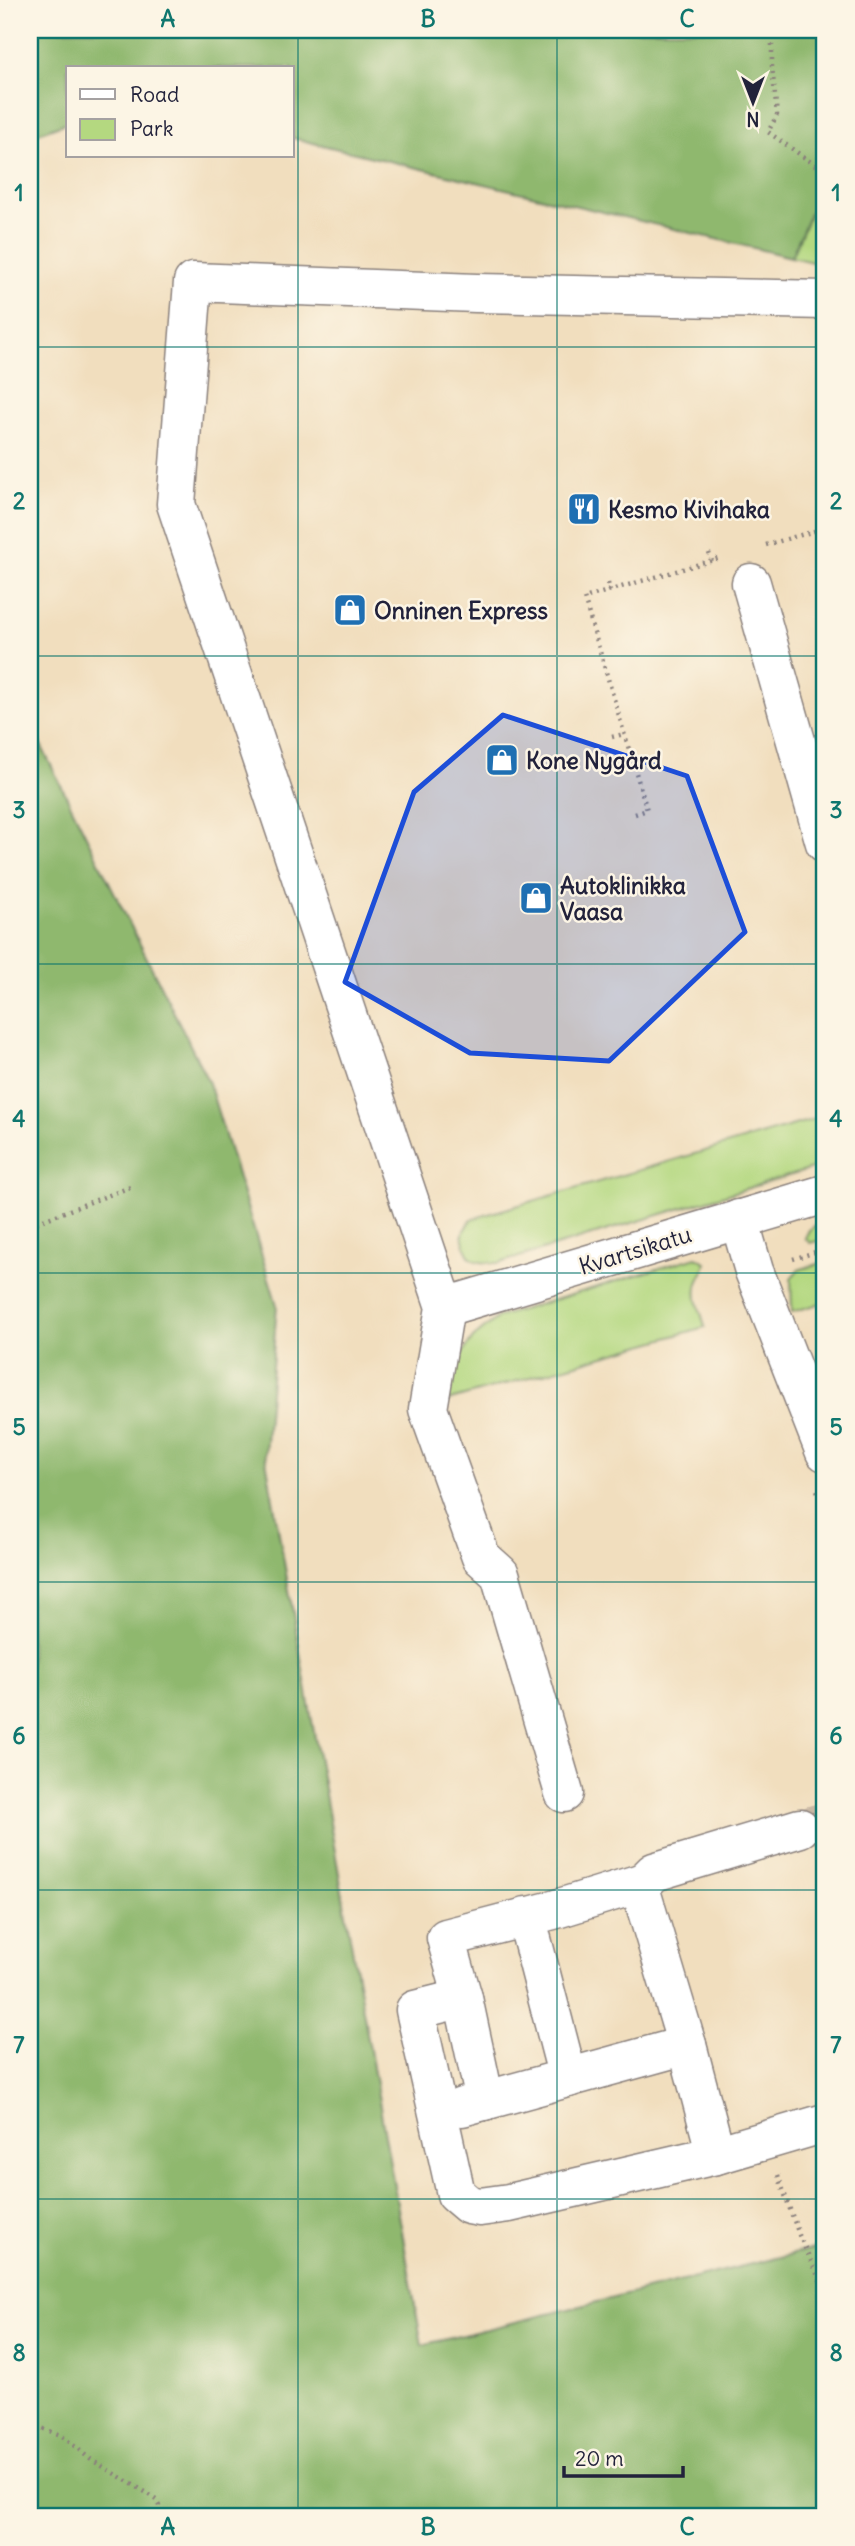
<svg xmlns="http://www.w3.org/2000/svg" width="855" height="2546" font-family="Delius,sans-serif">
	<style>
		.green { fill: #b4d880; stroke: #6b7d5e; stroke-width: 2 }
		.forest { fill: #8fb86e; stroke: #586d54; stroke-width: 2 }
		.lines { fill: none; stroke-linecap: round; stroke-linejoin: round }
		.minor-tunnel { stroke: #c8b8a4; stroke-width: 38; stroke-dasharray: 38 19; stroke-linecap: butt }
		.minor-casing { stroke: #8a807c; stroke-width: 41 }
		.path { stroke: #8a807c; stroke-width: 4.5; stroke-dasharray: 2 5; stroke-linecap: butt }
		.minor { stroke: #fff; stroke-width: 38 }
		.marked { fill: #1d4ed8; fill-opacity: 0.2; stroke: #1d4ed8; stroke-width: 5; stroke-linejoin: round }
		.grid { fill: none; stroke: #0f766e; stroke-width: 2; stroke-opacity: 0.55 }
		.labels { text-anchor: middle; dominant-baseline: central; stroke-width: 5; stroke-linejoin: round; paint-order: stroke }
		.poi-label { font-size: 23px; font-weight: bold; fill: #22223b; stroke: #fcf5e5; text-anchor: start }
		.street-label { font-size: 23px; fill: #22223b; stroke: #fcf5e5 }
		.neatline { fill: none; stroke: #0f766e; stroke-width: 2.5 }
		.grid-label { font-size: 23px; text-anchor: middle; font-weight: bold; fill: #0f766e }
	</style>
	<rect width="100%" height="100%" fill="#fcf5e5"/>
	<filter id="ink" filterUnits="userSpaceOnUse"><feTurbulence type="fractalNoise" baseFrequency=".0143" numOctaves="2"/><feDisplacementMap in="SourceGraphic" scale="14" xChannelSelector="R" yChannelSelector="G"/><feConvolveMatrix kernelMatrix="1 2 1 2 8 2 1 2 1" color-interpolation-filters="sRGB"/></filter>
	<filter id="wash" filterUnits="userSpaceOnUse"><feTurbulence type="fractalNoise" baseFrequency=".00686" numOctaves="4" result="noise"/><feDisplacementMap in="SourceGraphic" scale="28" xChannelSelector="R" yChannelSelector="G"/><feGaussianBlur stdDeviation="1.57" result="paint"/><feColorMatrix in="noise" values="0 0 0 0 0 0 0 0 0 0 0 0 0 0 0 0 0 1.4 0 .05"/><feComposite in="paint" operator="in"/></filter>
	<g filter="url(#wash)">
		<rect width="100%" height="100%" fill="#f1debe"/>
		<!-- green -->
		<g class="green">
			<polygon points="821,189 825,191 825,265 791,257"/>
			<path d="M825,1116V1165L499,1263C471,1263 467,1261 462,1234L471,1219Z"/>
			<polygon points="825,1219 825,1239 810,1243 805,1238 809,1230"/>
			<path d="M696,1257L706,1262C705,1271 701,1275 698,1283C693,1297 702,1313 705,1327L447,1401L451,1370L473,1338L498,1317Z"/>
			<polygon points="825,1262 825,1302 792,1312 791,1278 798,1270"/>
		</g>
		<!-- forest -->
		<g class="forest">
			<polygon points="30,30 825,30 825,180 791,257 292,138 292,68 68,68 68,122 30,136"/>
			<polygon points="30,723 209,1083 277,1305 265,1454 422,2345 825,2246 825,2516 30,2516"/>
		</g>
	</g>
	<g filter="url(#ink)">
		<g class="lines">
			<!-- minor-tunnel -->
			<polyline class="minor-tunnel" points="800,1828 825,1821"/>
			<defs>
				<g id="minor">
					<polyline points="751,583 825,843"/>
					<polyline points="739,1219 754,1271 825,1452"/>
					<polyline points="445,1307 825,1194"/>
					<polyline points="564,1793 500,1574 481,1557 428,1409 445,1307 176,504 193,282 476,293 825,300"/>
					<polyline points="526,1916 568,2078"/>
					<polyline points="463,1998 415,2010 456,2194 469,2205 480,2207 509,2203 716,2155 825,2123"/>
					<polyline points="485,2101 463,1998 446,1938 553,1910 644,1882"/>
					<polyline points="462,2107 687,2045"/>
					<polyline points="716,2155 687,2045 641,1891 644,1882 654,1872 800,1828"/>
				</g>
			</defs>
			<!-- minor casing -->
			<use href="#minor" class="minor-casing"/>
			<!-- path -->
			<g class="path">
				<polyline points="772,30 772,66 777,115 768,132 825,172"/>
				<polyline points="766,545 825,528"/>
				<polyline points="709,553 712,561"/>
				<polyline points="608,583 610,591"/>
				<polyline points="612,737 624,734"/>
				<polyline points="635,814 647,810 584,598 720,558"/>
				<polyline points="30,1225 133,1186"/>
				<polyline points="793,1259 825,1249"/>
				<polyline points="817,1490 825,1510"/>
				<polyline points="778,2175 799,2235 825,2291"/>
				<polyline points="30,2424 61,2435 90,2459 147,2493 157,2500 160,2506 159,2516"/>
			</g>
			<!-- minor -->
			<use href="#minor" class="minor"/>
		</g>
	</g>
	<!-- marked area -->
	<path class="marked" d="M503,715L687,776L745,932L609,1061L470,1053L345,982L414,792Z"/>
	<!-- grid -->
	<path class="grid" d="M298,30V2516M557,30V2516M30,347H825M30,656H825M30,964H825M30,1273H825M30,1582H825M30,1890H825M30,2199H825"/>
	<!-- icons -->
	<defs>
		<symbol id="restaurant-square" viewBox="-11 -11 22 22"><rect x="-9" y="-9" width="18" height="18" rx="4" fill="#1f6fb2" stroke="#fcf5e5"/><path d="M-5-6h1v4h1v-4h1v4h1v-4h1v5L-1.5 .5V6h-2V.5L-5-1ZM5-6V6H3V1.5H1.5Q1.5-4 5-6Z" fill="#fff"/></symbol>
		<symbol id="shop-square" viewBox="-11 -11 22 22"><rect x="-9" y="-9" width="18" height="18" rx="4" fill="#1f6fb2" stroke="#fcf5e5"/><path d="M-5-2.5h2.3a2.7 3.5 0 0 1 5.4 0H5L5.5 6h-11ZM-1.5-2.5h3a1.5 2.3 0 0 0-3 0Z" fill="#fff"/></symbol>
	</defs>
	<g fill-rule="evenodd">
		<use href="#restaurant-square" x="565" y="490" width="38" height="38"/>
		<use href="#shop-square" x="331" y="591" width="38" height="38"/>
		<use href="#shop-square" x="483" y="741" width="38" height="38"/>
		<use href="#shop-square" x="517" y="879" width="38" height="38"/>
	</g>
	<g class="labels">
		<!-- poi labels -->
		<g class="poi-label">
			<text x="608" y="509">Kesmo Kivihaka</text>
			<text x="374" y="610">Onninen Express</text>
			<text x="526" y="760">Kone Nygård</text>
			<text x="560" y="885">Autoklinikka<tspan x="560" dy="26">Vaasa</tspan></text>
		</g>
		<!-- street labels -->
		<g class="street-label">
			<text transform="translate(635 1250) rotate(-17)">Kvartsikatu</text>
		</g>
	</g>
	<!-- margin -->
	<rect width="855" height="2546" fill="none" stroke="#fcf5e5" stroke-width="77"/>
	<!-- legend -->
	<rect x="66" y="66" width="228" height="91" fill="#fcf5e5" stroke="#a5a1a1" stroke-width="2"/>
	<rect x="80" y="89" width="35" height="10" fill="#ffffff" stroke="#a5a1a1" stroke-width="2"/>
	<text x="130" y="102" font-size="21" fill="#22223b">Road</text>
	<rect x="80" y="119" width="35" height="21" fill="#b4d880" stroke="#a5a1a1" stroke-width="2"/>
	<text x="130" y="136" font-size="21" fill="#22223b">Park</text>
	<!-- north arrow -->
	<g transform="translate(753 102) rotate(180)" stroke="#fcf5e5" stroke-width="5" paint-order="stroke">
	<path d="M0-5L12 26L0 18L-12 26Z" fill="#22223b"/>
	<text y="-10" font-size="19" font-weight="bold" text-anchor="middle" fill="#22223b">N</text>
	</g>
	<!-- scale -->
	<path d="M564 2466v10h119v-10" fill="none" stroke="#22223b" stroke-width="3.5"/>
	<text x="575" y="2466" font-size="21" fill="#22223b" stroke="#fcf5e5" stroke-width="5" paint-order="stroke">20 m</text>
	<rect x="38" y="38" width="778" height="2470" class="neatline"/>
	<g class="grid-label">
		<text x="168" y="27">A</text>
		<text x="428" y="27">B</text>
		<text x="687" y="27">C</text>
		<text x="19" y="201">1</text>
		<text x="836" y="201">1</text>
		<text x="19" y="509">2</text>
		<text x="836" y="509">2</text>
		<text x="19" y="818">3</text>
		<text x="836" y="818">3</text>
		<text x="19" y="1127">4</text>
		<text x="836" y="1127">4</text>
		<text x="19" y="1435">5</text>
		<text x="836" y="1435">5</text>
		<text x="19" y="1744">6</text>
		<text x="836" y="1744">6</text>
		<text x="19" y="2053">7</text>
		<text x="836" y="2053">7</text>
		<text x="19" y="2361">8</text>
		<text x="836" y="2361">8</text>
		<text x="168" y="2535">A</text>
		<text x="428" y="2535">B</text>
		<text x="687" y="2535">C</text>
	</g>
</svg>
